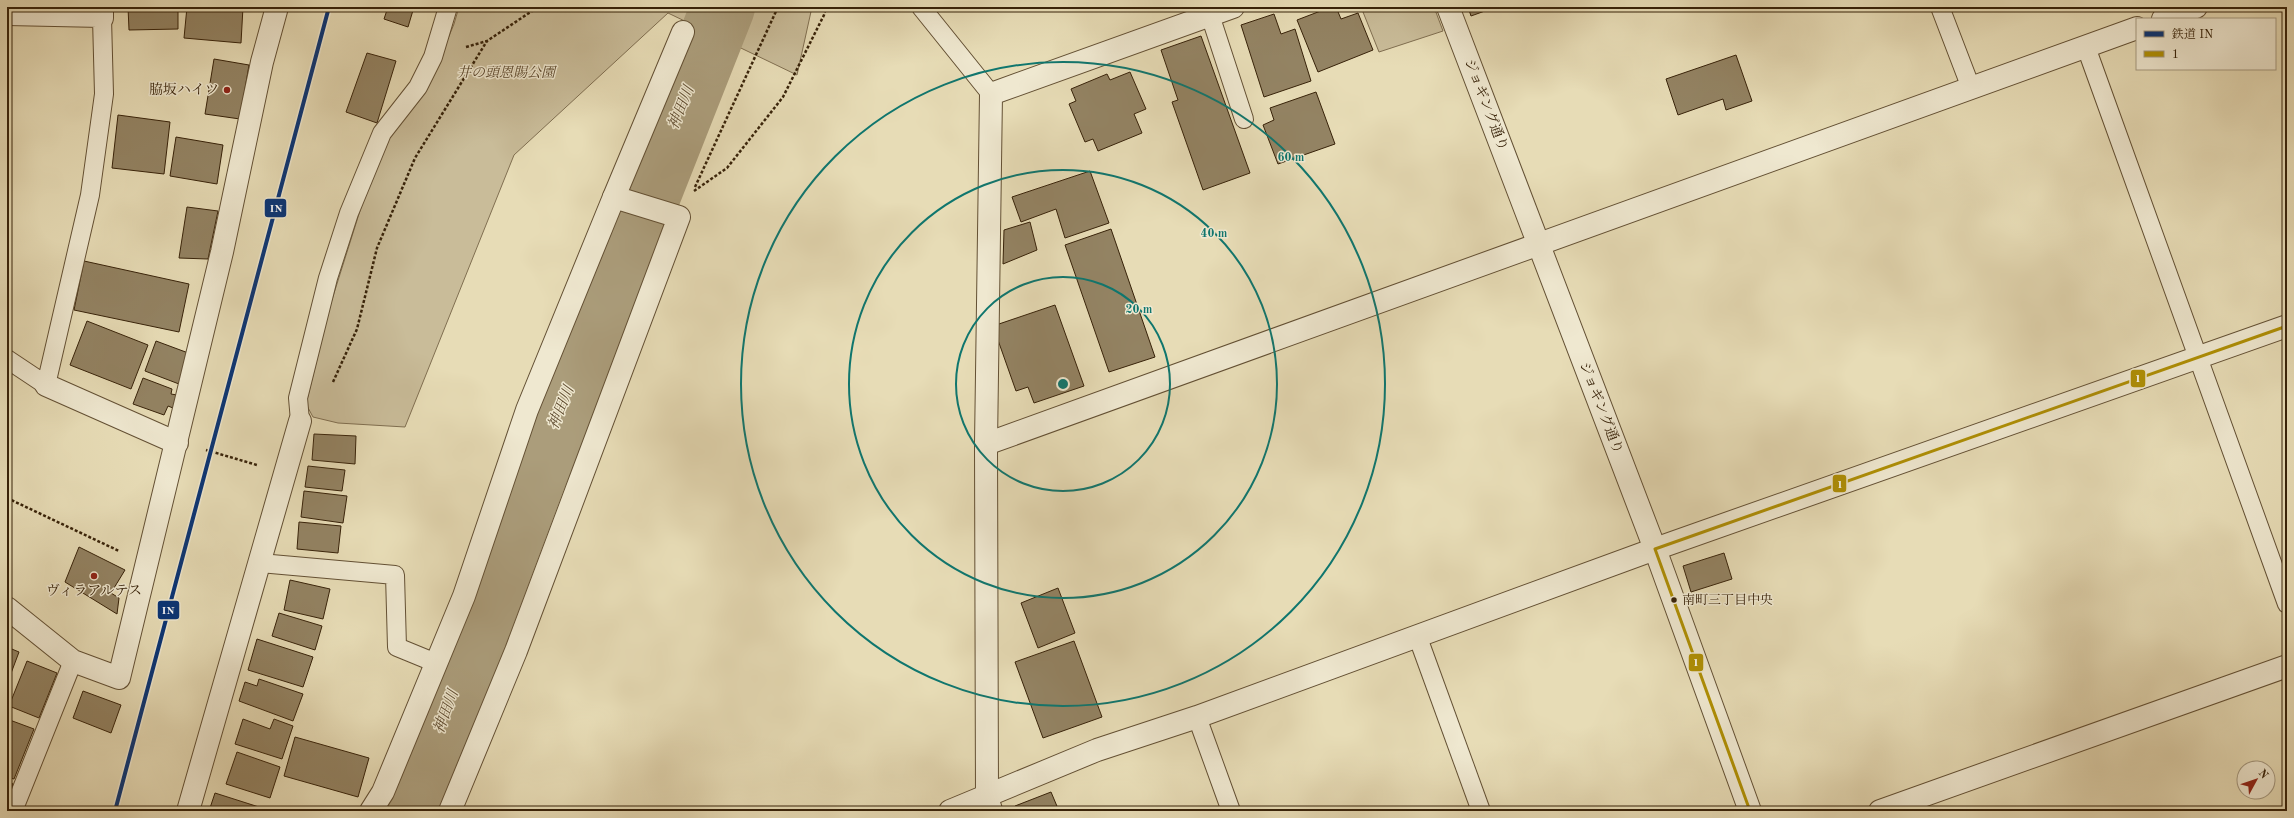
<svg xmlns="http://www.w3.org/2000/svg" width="2294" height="818" font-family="'Old Standard TT','Noto Serif JP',serif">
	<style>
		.green { fill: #c9bc99; stroke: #806f51 }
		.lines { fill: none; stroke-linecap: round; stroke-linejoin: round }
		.river { stroke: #ab9d7b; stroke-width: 64 }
		.building { fill: #938363; stroke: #372209 }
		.service-casing { stroke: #635034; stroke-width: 20 }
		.minor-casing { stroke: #635034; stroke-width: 24 }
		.path { stroke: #372209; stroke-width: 2.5; stroke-dasharray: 3 2; stroke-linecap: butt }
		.service { stroke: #efe8d0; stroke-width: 18 }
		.minor { stroke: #efe8d0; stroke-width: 22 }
		.bus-1-casing { stroke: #efe8d0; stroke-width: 6 }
		.bus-1 { stroke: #af8f04; stroke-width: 3 }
		.rail-1-casing { stroke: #efe8d0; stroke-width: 7 }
		.rail-1 { stroke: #083476; stroke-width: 4 }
		.ring { fill: none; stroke: #0f766e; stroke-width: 2 }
		.poi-dot { fill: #8f2418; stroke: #efe8d0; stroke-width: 1.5 }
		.bus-dot { fill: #372209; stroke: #efe8d0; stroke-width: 1.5 }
		.labels { text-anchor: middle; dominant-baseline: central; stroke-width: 3; stroke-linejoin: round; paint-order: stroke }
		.bus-label { font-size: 13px; fill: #372209; stroke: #efe8d0; text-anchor: start }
		.park-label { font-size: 14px; font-style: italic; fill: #5c482d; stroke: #efe8d0 }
		.poi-label { font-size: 14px; fill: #372209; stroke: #efe8d0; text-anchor: end }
		.street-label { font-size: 14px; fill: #372209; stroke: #efe8d0 }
		.water-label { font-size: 15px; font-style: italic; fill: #604d31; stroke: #efe8d0 }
		.centre { fill: #0f766e; stroke: #efe8d0; stroke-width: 2 }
		.ring-label { font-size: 12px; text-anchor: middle; font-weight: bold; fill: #0f766e; stroke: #efe8d0; stroke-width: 3; stroke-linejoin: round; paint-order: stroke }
		.line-badge { stroke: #efe8d0; stroke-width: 1.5 }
		.badge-label { font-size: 11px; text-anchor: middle; font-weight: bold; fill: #fff }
	</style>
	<rect width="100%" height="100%" fill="#e7dcb6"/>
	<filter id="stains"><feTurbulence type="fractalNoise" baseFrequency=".005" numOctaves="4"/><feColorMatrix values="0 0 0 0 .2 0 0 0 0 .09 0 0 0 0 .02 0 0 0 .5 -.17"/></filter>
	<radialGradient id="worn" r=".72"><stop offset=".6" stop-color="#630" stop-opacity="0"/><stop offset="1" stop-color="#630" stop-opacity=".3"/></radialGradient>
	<!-- green -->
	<g class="green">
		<polygon points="459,7 812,7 797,75 668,13 514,155 405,427 338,423 313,417 306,404 330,306 364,198 389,137 427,89 454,24"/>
		<polygon points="1361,7 1434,7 1443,31 1379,52"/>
	</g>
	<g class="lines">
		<!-- river -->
		<polyline class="river" points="404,811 428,763 534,478 618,273 723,7"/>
	</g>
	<!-- building -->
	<g class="building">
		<polygon points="128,7 178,7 178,29 129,30"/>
		<polygon points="187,7 243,7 241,43 184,38"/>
		<polygon points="388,7 414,7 408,27 384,19"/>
		<polygon points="1331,7 1336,7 1341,19 1358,13 1373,50 1318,72 1297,20"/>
		<polygon points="1468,7 1496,7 1471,16"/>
		<polygon points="1274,14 1281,34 1295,29 1311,81 1264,97 1241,25"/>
		<polygon points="1201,36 1250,173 1203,190 1172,102 1178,100 1161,50"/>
		<polygon points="367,53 396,61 377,123 346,112"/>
		<polygon points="1736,55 1752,101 1726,110 1723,99 1678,115 1666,79"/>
		<polygon points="214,59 249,65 240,119 205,114"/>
		<polygon points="1130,72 1146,109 1134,114 1142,133 1098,151 1093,139 1085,142 1069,104 1076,101 1071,89 1107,74 1110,80"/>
		<polygon points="1316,92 1335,144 1278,164 1263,125 1274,120 1270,108"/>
		<polygon points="118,115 170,122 164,174 112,168"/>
		<polygon points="176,137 223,145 217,184 170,176"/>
		<polygon points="1090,171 1109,223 1065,238 1056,209 1021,222 1012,197"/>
		<polygon points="187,207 218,211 208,259 179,258"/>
		<polygon points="1030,222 1037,250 1003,264 1004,230"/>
		<polygon points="1111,229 1155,357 1109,372 1065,245"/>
		<polygon points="84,261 189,284 179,332 74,310"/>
		<polygon points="1055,305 1084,386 1034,403 1028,387 1016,391 993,326"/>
		<polygon points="87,321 148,345 131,389 70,365"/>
		<polygon points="156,341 191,354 179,384 145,371"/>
		<polygon points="143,378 172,389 171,394 177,395 173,408 168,406 164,415 133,404"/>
		<polygon points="314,434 356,436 355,464 312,460"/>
		<polygon points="308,466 345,470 342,491 305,487"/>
		<polygon points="304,491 347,496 343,523 301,517"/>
		<polygon points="299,522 341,526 338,553 297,549"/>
		<polygon points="79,547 125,570 111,593 119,598 117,614 65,582"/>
		<polygon points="1724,553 1732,579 1691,592 1683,566"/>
		<polygon points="290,580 330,589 323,619 284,610"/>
		<polygon points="1058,588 1075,633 1038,648 1021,603"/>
		<polygon points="279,613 322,626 315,650 272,636"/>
		<polygon points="257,639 313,657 303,687 248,670"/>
		<polygon points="1074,641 1102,717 1043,738 1015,662"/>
		<polygon points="7,647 19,652 7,684"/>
		<polygon points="27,661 57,673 39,718 9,706"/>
		<polygon points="259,679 303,694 293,721 239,701 245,682 257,686"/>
		<polygon points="83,691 121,705 111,733 73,718"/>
		<polygon points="7,719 34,729 14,779 7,777"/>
		<polygon points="243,719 270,729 274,719 293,726 282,759 235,744"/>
		<polygon points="295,737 369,758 358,797 284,776"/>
		<polygon points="237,752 280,767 270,798 226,784"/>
		<polygon points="7,781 13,784 7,801"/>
		<polygon points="1051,792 1059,811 1017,811 1015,806"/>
		<polygon points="215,793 262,808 261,811 209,811"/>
	</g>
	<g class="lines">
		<defs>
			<g id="service">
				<polyline points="921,7 991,94"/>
				<polyline points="1940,7 1971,88"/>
				<polyline points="1210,15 1244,119"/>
				<polyline points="7,16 102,18 104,94 90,195 46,385 7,359"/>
				<polyline points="2086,47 2287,604"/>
				<polyline points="300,421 298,398 328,278 349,213 382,133 418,87 433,57 448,7"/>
				<polyline points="260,563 395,575 397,647 436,663"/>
				<polyline points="1417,635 1481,811"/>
				<polyline points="1197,717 1231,811"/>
				<polyline points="13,811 73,661"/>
			</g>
			<g id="minor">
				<polyline points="102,7 102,18"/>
				<polyline points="1448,7 1655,549 1750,811"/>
				<polyline points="2163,19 2196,7"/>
				<polyline points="46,385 177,443"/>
				<polyline points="986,444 2137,28"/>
				<polyline points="7,608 73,661 119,678 222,252 262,62 277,7"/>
				<polyline points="991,810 987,797 986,444 991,94 1233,7"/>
				<polyline points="188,811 300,421"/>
				<polyline points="371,811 383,792 464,596 527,410 614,197"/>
				<polyline points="450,811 516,651 679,217 614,197 683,32"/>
				<polyline points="950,811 1097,750 1197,717 1655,549 2287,326"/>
				<polyline points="1880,811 2287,666"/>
			</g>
		</defs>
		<!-- service casing -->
		<use href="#service" class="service-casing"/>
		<!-- minor casing -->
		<use href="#minor" class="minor-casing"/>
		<!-- path -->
		<g class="path">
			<polyline points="466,47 487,41 538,7"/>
			<polyline points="695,187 778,7"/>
			<polyline points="694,191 727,168 783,97 824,15 826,7"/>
			<polyline points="333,382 357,329 377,248 415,158 487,41"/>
			<polyline points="206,450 257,465"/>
			<polyline points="7,498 119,551"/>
		</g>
		<!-- service -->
		<use href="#service" class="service"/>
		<!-- minor -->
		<use href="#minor" class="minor"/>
		<defs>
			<polyline id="bus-1" points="1750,811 1655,549 2287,326"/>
		</defs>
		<!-- bus-1 casing -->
		<use href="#bus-1" class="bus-1-casing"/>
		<!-- bus-1 -->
		<use href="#bus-1" class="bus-1"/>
		<defs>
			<polyline id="rail-1" points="115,811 329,7"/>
		</defs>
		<!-- rail-1 casing -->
		<use href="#rail-1" class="rail-1-casing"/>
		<!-- rail-1 -->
		<use href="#rail-1" class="rail-1"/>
	</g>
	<!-- distance rings -->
	<g class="ring">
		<circle cx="1063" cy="384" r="107"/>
		<circle cx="1063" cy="384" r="214"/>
		<circle cx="1063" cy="384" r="322"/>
	</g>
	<!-- markers -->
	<g class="poi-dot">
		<circle cx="227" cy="90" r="4"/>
		<circle cx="94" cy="576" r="4"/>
	</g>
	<circle class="bus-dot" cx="1674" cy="600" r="3.5"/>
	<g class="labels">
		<!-- bus labels -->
		<g class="bus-label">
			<text x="1682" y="600">南町三丁目中央</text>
		</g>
		<!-- park labels -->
		<g class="park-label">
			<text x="506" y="73">井の頭恩賜公園</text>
		</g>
		<!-- poi labels -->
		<g class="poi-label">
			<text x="219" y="90">脇坂ハイツ</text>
			<text x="94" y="591" text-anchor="middle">ヴィラアルテス</text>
		</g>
		<!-- street labels -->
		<g class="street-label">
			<text transform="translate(1486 105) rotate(69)">ジョギング通り</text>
			<text transform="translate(1601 408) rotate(69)">ジョギング通り</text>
		</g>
		<!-- water labels -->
		<g class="water-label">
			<text transform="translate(682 108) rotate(-68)">神田川</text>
			<text transform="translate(562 408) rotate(-68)">神田川</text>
			<text transform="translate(447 712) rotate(-70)">神田川</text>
		</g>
	</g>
	<circle cx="1063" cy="384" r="6" class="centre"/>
	<g class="ring-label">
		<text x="1291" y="161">60 m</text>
		<text x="1214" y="237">40 m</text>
		<text x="1139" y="313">20 m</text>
	</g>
	<g class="line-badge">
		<rect x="264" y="198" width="23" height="20" rx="4" fill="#083476"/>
		<rect x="2130" y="369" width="16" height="19" rx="4" fill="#af8f04"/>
		<rect x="1832" y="474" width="15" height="19" rx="4" fill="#af8f04"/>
		<rect x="157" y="600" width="23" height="20" rx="4" fill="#083476"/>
		<rect x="1688" y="653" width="16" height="19" rx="4" fill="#af8f04"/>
	</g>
	<g class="badge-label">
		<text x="276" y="212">IN</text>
		<text x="2138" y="382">1</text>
		<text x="1840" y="488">1</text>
		<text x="168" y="614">IN</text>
		<text x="1696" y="666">1</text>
	</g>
	<!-- margin -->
	<rect width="2294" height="818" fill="none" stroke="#e7dcb6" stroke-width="24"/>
	<rect x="8" y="8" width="2278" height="802" fill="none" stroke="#372209" stroke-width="2"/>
	<rect x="12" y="12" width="2270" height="794" fill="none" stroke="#372209"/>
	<!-- legend -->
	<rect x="2136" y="18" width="140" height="52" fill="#efe8d0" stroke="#a59980"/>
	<rect x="2144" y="31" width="20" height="6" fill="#083476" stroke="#a59980"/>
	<text x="2172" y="38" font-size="12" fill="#372209">鉄道 IN</text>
	<rect x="2144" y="51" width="20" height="6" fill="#af8f04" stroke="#a59980"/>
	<text x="2172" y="58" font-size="12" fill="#372209">1</text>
	<!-- north arrow -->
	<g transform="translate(2256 780) rotate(50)"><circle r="19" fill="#efe8d0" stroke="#a59980"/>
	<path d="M0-3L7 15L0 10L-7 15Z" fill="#8f2418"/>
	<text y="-6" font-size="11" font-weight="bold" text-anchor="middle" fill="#372209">N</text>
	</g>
	<rect width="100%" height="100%" filter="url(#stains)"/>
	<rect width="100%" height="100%" fill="url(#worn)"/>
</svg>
